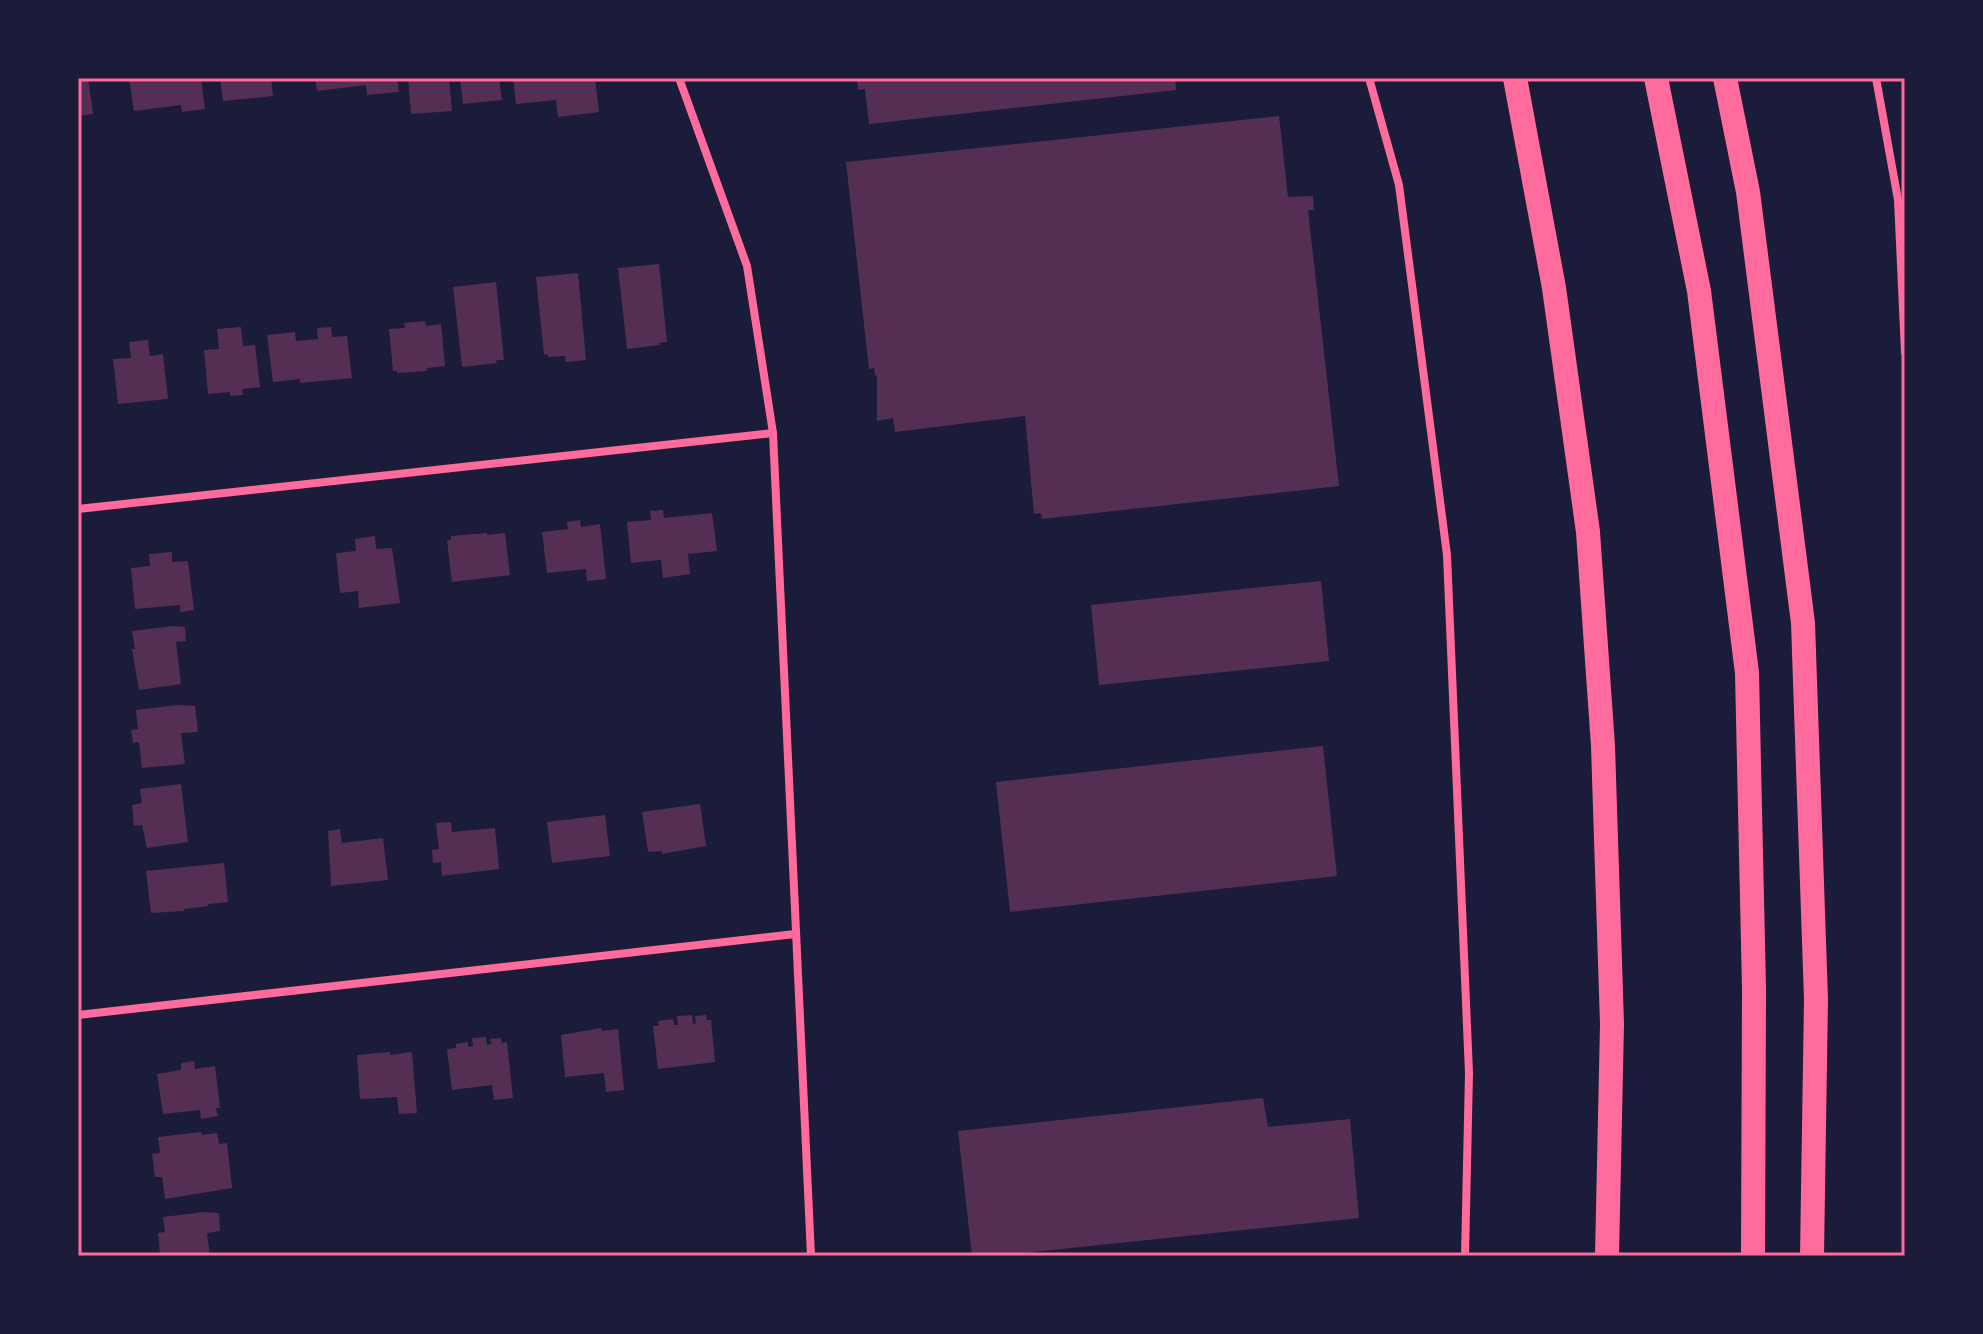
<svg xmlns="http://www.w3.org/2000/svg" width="1983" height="1334" font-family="'DM Sans',sans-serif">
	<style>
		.building { fill: #542f53 }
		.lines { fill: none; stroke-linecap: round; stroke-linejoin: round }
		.minor { stroke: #ff6b9d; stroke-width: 8 }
		.motorway { stroke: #ff6b9d; stroke-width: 24 }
		.neatline { fill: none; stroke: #ff6b9d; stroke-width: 3 }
	</style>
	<rect width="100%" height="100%" fill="#1b1b3a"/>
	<!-- building -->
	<g class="building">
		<polygon points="78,78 88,78 93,114 78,116"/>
		<polygon points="129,78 201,78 205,109 182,112 181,105 134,111"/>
		<polygon points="220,78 271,78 273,96 223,101"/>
		<polygon points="315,78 397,78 399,92 367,95 366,85 317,91"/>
		<polygon points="408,78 449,78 452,111 411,114"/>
		<polygon points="460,78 499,78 502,100 463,104"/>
		<polygon points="513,78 595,78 599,112 558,117 556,100 516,104"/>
		<polygon points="857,78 1175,78 1176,90 869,124 865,89 858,90"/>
		<polygon points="1279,116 1288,197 1313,196 1314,210 1308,210 1339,486 1042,519 1041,513 1034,514 1025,416 895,432 893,418 877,421 877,375 875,376 874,368 869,369 846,162"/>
		<polygon points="659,264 667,342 659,343 660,345 627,349 618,268"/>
		<polygon points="578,273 586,360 566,362 565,356 548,357 548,354 544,355 536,277"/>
		<polygon points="496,282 504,360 496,360 497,363 462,367 453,287"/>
		<polygon points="425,321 426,326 441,324 445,366 427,368 427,371 397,373 397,371 393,371 389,329 405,328 404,323"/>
		<polygon points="241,327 243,346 255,345 260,387 242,389 243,395 230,396 230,392 208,394 204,350 219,349 217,329"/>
		<polygon points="331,327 332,337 347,336 352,378 300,383 300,379 273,382 267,335 295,332 296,341 318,339 317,328"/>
		<polygon points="148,340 150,356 163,354 168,399 118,404 113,359 131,358 129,342"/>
		<polygon points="663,510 664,518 712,513 717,551 688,554 690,574 663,578 661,560 631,563 627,522 651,520 650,511"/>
		<polygon points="580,520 581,527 600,524 606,579 587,581 586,569 547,573 542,532 568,529 567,522"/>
		<polygon points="487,533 487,535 505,533 510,575 452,582 447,540 451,540 451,536"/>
		<polygon points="375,536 376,549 392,548 400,603 359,608 358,591 340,593 336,553 356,551 355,539"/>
		<polygon points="172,552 172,562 188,561 194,610 180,612 180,605 135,609 131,568 150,566 149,554"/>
		<polygon points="1321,581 1329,661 1099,685 1091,605"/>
		<polygon points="173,626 185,627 186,641 176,642 181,684 139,690 132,649 135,649 132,631"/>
		<polygon points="178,705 195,706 198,732 181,733 185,764 142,768 139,742 133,743 131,730 138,729 136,710"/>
		<polygon points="1323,746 1337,876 1010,912 996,782"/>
		<polygon points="181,784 188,842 147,848 142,825 134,826 132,805 142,803 140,789"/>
		<polygon points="700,804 706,846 662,854 662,851 648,852 642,812"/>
		<polygon points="605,815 610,856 552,863 547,822"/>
		<polygon points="451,822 452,832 495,828 499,869 442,876 441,862 433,863 432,850 439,849 436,823"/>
		<polygon points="340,829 342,843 383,838 388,880 331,886 328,831"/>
		<polygon points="224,863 228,902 208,904 209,906 184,909 184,911 151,913 146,871"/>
		<polygon points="692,1015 693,1024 696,1023 695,1016 706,1015 707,1020 711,1020 715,1062 658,1069 653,1026 659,1026 658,1021 673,1019 674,1025 678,1025 677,1016"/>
		<polygon points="601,1028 602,1031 618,1029 624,1090 606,1092 604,1073 565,1077 561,1035"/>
		<polygon points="486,1037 487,1045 491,1044 490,1039 501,1038 502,1043 507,1042 513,1098 494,1100 492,1085 452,1090 447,1049 456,1048 456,1044 468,1042 468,1047 473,1046 472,1038"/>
		<polygon points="390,1052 390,1055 412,1052 417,1113 399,1114 397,1097 360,1099 357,1055"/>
		<polygon points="194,1061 195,1069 215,1066 220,1108 216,1108 218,1116 201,1119 200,1110 163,1114 157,1074 181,1070 181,1063"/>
		<polygon points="1263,1098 1268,1127 1350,1119 1359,1218 994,1256 972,1256 958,1131"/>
		<polygon points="201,1132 202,1135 217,1133 219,1144 227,1143 232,1188 165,1199 162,1177 155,1177 152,1154 160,1153 158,1137"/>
		<polygon points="204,1212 219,1213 220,1231 207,1233 210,1256 160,1255 158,1233 165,1232 163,1217"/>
	</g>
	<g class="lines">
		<!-- minor -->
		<g class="minor">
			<polyline points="679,78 747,266 773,433 811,1256"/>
			<polyline points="1369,78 1399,185 1447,555 1469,1073 1465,1256"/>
			<polyline points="1876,78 1898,200 1905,352"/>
			<polyline points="78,509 773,433"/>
			<polyline points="78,1015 795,934"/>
		</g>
		<!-- motorway -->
		<g class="motorway">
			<polyline points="1515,78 1554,288 1588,532 1603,746 1612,1024 1607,1256"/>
			<polyline points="1656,78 1699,291 1747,673 1754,989 1753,1256"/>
			<polyline points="1725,78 1748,192 1803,623 1816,999 1812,1256"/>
		</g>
	</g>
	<!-- border -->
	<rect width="1983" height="1334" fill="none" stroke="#1b1b3a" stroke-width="160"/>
	<rect x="80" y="80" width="1823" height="1174" class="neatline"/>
</svg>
